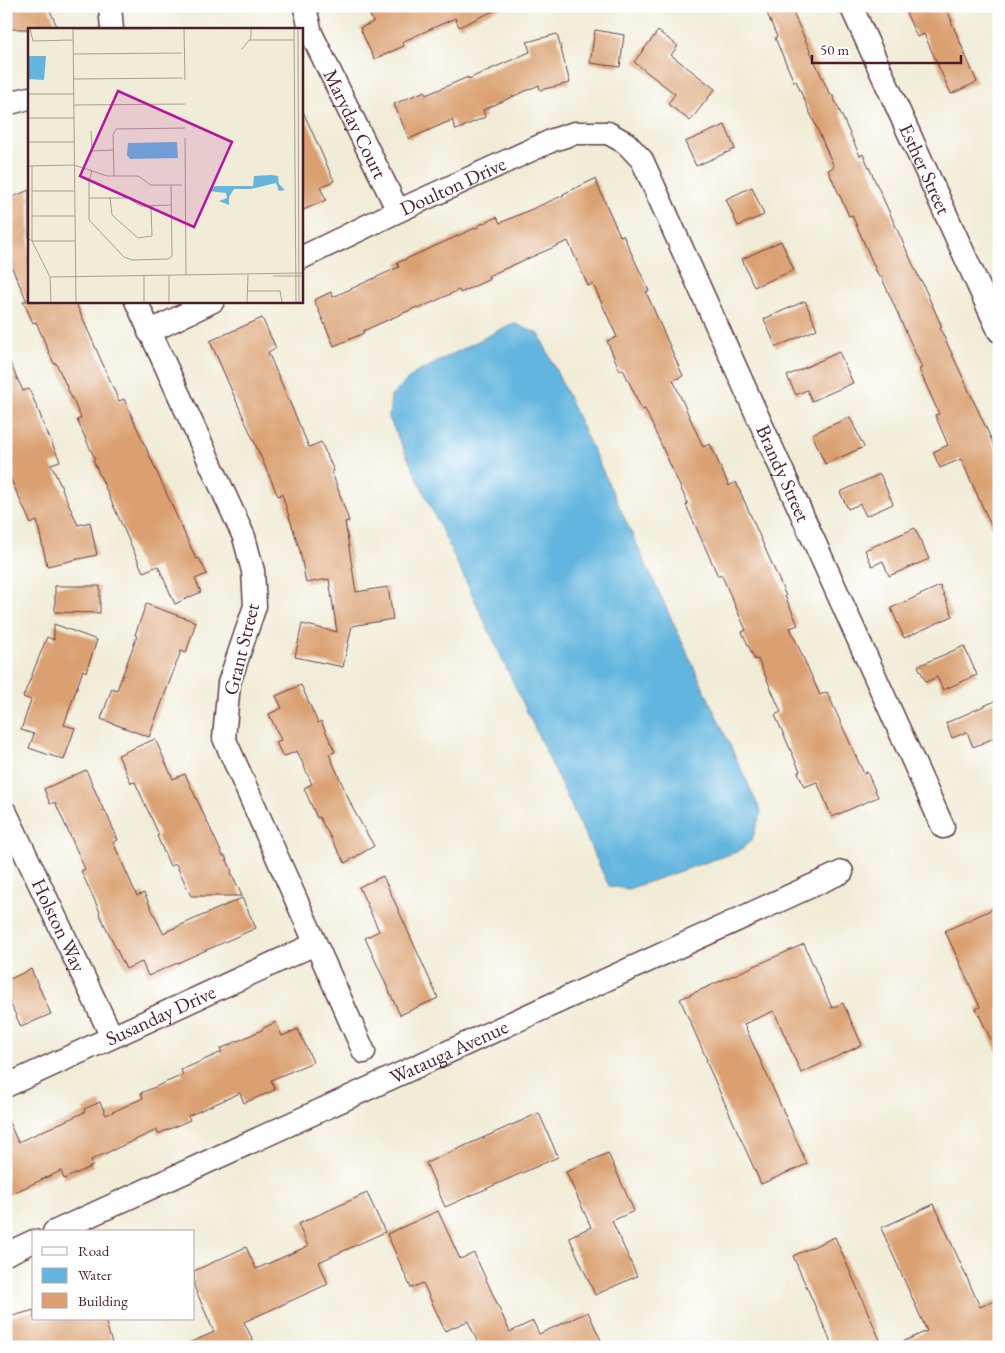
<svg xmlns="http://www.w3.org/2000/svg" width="1005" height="1353" font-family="'EB Garamond',serif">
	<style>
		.water { fill: #64b6df; stroke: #576a85 }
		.building { fill: #daa071 }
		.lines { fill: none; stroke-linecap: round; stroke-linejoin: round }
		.street-casing { stroke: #633e45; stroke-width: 25 }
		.street { stroke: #fff; stroke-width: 22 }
		.labels { text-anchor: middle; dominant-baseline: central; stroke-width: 4; stroke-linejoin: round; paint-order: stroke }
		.street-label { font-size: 20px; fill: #4a1f2b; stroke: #fff }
		.inset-road { fill: none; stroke: #ae9a92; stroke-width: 1 }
		.view { fill: #b5179e; fill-opacity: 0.15; stroke: #b5179e; stroke-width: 2.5 }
		.inset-edge { fill: none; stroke: #4a1f2b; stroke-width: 2.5 }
	</style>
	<rect width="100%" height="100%" fill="#fff"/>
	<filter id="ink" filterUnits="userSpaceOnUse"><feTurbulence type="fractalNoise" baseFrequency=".02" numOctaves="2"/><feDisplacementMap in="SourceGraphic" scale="10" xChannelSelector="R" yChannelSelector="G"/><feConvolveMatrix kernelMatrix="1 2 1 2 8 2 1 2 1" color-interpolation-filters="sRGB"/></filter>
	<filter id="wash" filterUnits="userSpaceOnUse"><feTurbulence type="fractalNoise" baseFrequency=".0096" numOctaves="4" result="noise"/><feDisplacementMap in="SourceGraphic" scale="20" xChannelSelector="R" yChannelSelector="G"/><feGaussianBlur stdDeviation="1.12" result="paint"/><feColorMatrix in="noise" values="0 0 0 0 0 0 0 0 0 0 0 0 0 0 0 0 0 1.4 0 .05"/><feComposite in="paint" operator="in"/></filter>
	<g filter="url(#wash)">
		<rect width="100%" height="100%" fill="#f0ecd7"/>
		<!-- water -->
		<polygon class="water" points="513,323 539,334 761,812 752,840 739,851 628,889 609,886 389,418 391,396 414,374"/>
		<g id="blocks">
			<!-- building -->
			<g class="building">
				<polygon points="6,6 48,6 58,29 6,29"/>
				<polygon points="366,6 504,6 459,27 455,18 402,42 404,46 374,59 360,28 373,22"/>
				<polygon points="764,6 790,6 830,95 832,94 860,156 863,154 920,280 921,280 942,327 940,328 999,456 999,543 961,459 940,468 933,452 948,445 935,415 939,414 919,369 922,368 881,276 879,277 852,215 849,216 828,170 834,167 796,81 794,82 775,38 777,37"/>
				<polygon points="903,6 945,6 952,21 951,21 977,82 951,94 924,34 917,37"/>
				<polygon points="595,30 624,35 620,67 590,63"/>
				<polygon points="658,31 678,46 671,55 715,89 690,121 668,104 675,94 634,62"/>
				<polygon points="557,34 570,83 540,90 539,85 483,110 485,117 456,130 452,120 409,139 394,104 425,91 426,95 468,77 468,79 530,52 527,42"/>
				<polygon points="301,107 334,181 320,187 326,200 301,211"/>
				<polygon points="725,125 735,149 696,166 685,142"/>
				<polygon points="595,179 620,236 623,235 649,291 646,292 683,376 673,380 703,447 710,444 729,486 736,482 786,596 785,596 798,625 790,628 820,695 827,692 864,774 867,772 878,797 832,817 817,782 804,787 798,772 800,771 775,715 781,712 758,659 755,660 742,632 746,630 721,574 718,576 686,505 688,504 645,409 642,410 623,369 620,371 607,341 617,337 593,284 588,286 568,241 488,276 490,279 460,293 459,290 418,309 417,307 363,331 364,333 334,346 314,300 331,292 333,297 399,267 397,263 480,226 479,225 497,217 500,223 564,195 563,194"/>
				<polygon points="752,187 764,215 738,226 726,199"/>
				<polygon points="29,190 29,301 75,301 119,401 124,399 196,559 199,558 207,574 195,579 201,592 175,604 158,566 143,572 93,460 95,459 77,420 81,418 56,363 54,364 36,322 33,323 23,301 27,301 6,255 6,200"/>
				<polygon points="781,241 794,270 754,287 742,259"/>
				<polygon points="805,301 817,329 776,347 764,319"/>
				<polygon points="262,318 276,348 268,352 309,447 321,442 334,471 332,472 349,521 345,522 356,592 388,587 393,619 352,626 343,667 295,657 302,624 337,632 329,579 306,583 300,551 282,494 278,496 210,341"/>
				<polygon points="839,352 853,383 812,401 807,390 796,395 787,376"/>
				<polygon points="6,354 23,391 29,389 42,419 41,419 60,461 51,464 78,525 90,522 97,555 47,566 37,521 31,524 6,469"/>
				<polygon points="850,417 864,447 825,464 812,434"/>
				<polygon points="880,474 893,504 866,516 860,504 848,509 840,492"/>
				<polygon points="915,528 929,559 889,576 883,561 872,566 865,550"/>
				<polygon points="55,586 100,586 100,613 55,612"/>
				<polygon points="940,586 953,616 904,638 891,608"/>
				<polygon points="146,604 196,622 186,653 181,651 149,737 101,719 112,688 117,690 137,636 135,635"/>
				<polygon points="54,624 97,640 86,672 83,670 64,725 75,728 64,760 29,748 34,734 21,730 31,700 23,697 47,637 54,640"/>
				<polygon points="964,646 977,675 943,690 937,677 926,682 918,666"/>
				<polygon points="301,685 318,723 321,721 335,752 329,754 353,809 374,846 345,863 319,817 317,818 304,788 312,784 297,751 283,757 276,742 281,740 269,714 282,708 276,696"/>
				<polygon points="995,701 999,710 999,736 973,747 967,732 952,738 946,723"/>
				<polygon points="155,739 173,779 185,774 223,856 225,856 232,871 231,872 242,896 191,896 176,864 170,866 157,836 159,835 135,782 131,783 118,755"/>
				<polygon points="86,770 104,811 105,810 118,840 113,842 137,896 144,893 163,933 242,898 256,928 148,976 142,962 126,969 99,913 100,912 81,871 85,869 55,802 50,804 44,789"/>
				<polygon points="383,876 438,998 400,1015 365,938 379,931 359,887"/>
				<polygon points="999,906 999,1056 976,1009 980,1007 945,931"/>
				<polygon points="804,944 832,1008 843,1003 862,1045 801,1073 774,1011 744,1024 807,1164 761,1184 706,1061 707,1060 680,999"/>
				<polygon points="31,969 51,1014 21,1027 6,993 6,981"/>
				<polygon points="276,1022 282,1036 298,1029 313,1062 271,1080 275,1090 244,1103 240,1093 188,1116 190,1120 158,1134 157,1130 91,1160 93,1166 64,1179 61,1171 6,1196 6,1116 18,1142 85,1112 84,1109 100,1102 106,1115 143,1098 141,1093 183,1075 181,1070 222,1052 220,1049 262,1030 262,1029"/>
				<polygon points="539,1113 558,1157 445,1207 426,1163"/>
				<polygon points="608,1153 634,1211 612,1221 637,1276 595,1295 569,1237 591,1227 566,1172"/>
				<polygon points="367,1193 385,1232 319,1262 328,1284 244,1322 256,1347 181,1347 214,1332 194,1286 194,1271 246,1247 256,1269 308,1246 298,1224"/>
				<polygon points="934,1204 980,1307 999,1299 999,1347 891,1347 927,1331 881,1228"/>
				<polygon points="438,1211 460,1259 474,1253 510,1332 533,1321 539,1334 588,1312 604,1347 476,1347 479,1345 468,1321 445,1331 423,1283 411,1288 387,1234"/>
				<polygon points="835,1237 883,1347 833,1347 793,1256"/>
				<polygon points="34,1310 34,1319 105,1319 113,1347 6,1347 6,1318"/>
			</g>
		</g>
	</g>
	<g filter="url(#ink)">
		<use href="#blocks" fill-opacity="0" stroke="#633e45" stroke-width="1"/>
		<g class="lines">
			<defs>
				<g id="street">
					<polyline points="110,6 112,29"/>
					<path id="s1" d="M306,6L305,8L311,33L398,211"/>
					<path id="s2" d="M851,6L999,331"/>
					<polyline points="6,104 29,98"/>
					<path id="s3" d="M301,258L398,211L553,140L575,133H608L626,143L642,160L943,827"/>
					<polyline points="136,301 244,537 253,571 255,606 229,683 224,738 364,1052"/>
					<polyline points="149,332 213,301"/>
					<path id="s4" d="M6,813L112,1037"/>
					<path id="s5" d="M6,1086L315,944"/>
					<path id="s6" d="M54,1232L842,872"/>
					<polyline points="6,1254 34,1241"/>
				</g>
			</defs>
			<!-- street casing -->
			<use href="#street" class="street-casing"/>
			<!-- street -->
			<use href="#street" class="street"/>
		</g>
	</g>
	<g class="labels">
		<!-- street labels -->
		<g class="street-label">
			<text stroke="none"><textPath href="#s1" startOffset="129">Maryday Court</textPath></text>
			<text stroke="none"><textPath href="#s2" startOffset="179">Esther Street</textPath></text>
			<text stroke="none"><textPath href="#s3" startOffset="168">Doulton Drive</textPath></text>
			<text stroke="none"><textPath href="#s3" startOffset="722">Brandy Street</textPath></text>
			<text transform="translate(241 649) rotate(-76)">Grant Street</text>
			<text stroke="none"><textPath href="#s4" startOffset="124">Holston Way</textPath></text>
			<text stroke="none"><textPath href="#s5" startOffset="170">Susanday Drive</textPath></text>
			<text stroke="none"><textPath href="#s6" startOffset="434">Watauga Avenue</textPath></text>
		</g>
	</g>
	<!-- overview -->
	<g transform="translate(28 28)">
		<rect width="275" height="275" fill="#f0ecd7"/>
		<path d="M0,28H18L16,52L0,51ZM149,114L150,130L102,131L99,127L100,115ZM243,147L250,148L251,156L257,162L251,163L248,155L223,161H206L201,169V177L191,173L199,170L198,165L181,163L187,158H225L226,148Z" fill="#64b6df"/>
		<path class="inset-road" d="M2,1L5,13L45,12M45,1L48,274M45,1H124M156,1L157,52M266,1L268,274M270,1L271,274M221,12H266M214,21L223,10V1M46,26L154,25M46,51L155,50M0,66H46M46,77L157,76M0,90H46M63,103L64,123L85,122M157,110L158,247M0,114H46M0,138L46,137L79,148H110L123,157H154M4,138V213M64,142L61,154V192L96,229L104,232L140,231L144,228L143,157M86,148L85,107L88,101L157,100M4,163H46M82,169L84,187L110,210L124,208L123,178M61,170H100L113,178L144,177M4,188H47M0,210L4,213H47M4,213L22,249L23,274M116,247V274M141,247V274M245,248H275M22,249L275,245M220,263H252L254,274M219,274L220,247"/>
		<path class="view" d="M90,63L204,114L166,199L52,148Z"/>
		<rect width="275" height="275" class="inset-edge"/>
	</g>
	<!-- margin -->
	<rect width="1005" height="1353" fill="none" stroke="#fff" stroke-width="25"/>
	<!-- legend -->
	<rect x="32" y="1230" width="162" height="90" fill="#ffffff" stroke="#b7a5aa"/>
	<rect x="42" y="1247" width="25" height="8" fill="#ffffff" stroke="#b7a5aa"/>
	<text x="78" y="1256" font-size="15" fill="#4a1f2b">Road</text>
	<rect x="42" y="1268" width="25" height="15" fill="#64b6df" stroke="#b7a5aa"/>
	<text x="78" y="1280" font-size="15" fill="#4a1f2b">Water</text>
	<rect x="42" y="1293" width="25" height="15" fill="#daa071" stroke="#b7a5aa"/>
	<text x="78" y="1306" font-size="15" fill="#4a1f2b">Building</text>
	<!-- scale -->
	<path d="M812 55v8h149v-8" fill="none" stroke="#4a1f2b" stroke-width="2.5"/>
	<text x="820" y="55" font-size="15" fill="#4a1f2b" stroke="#ffffff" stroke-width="4" paint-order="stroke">50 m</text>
</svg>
